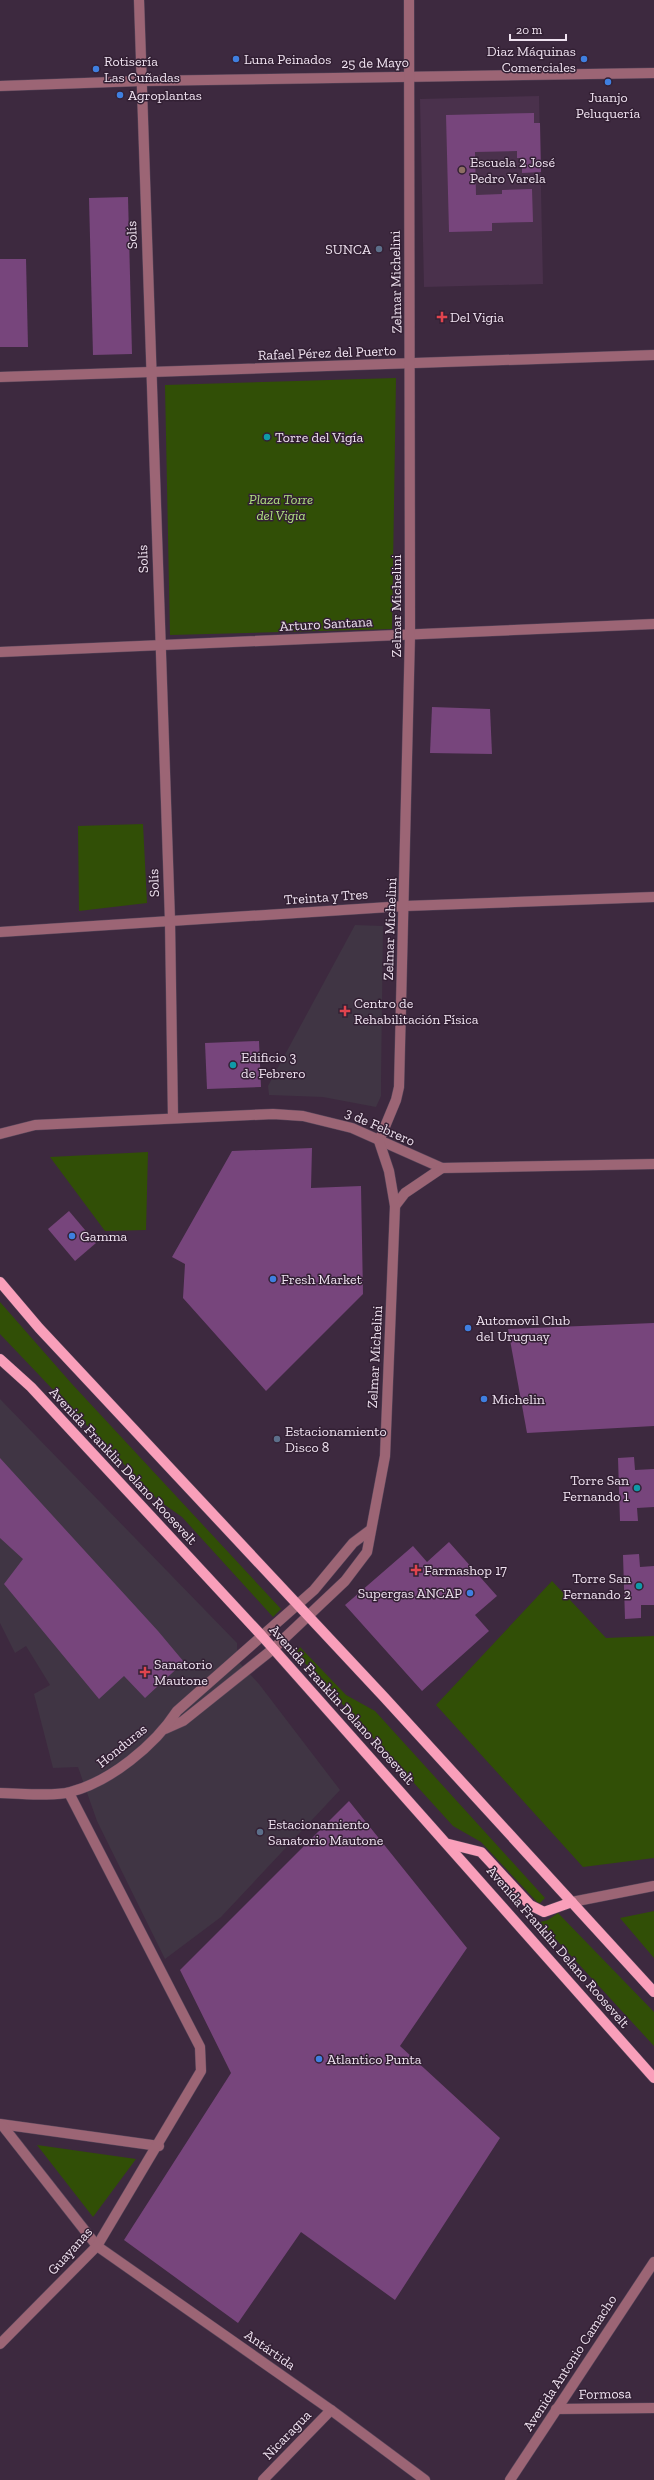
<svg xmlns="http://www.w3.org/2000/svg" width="654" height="2480" font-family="'Zilla Slab',serif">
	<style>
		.built { fill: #4a314c }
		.medical { fill: #403544 }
		.green { fill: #314f06 }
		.building { fill: #77457c }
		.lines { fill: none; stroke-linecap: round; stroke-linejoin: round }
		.minor-casing { stroke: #59475b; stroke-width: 11 }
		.major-casing { stroke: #59475b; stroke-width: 11 }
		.minor { stroke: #9c6575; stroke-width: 10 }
		.major { stroke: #f99fba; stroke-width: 10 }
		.shop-dot { fill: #3f7fe0; stroke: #332034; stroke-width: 1.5 }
		.education-dot { fill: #8d6e63; stroke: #332034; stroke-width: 1.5 }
		.service-dot { fill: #5c6f8a; stroke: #332034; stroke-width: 1.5 }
		.health-dot { fill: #e0444e; stroke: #332034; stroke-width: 1.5 }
		.culture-dot { fill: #0f9aa8; stroke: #332034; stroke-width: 1.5 }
		.labels { text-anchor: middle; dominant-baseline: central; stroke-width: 3; stroke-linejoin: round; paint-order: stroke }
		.poi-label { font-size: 14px; fill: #efe2f0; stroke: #332034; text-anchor: start }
		.street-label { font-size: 14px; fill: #efe2f0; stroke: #332034 }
		.park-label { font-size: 14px; font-style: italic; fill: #b0e181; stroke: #332034 }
	</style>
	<rect width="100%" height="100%" fill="#3d293f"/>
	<!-- built -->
	<polygon class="built" points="539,96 543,284 424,287 420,99"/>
	<!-- medical -->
	<g class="medical">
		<polygon points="355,925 383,926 381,1082 381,1096 376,1107 323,1097 269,1095 268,1086"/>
		<polygon points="0,1399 237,1643 237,1660 259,1684 340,1790 221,1917 165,1959 97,1821 78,1767 53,1768 34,1694 50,1685 26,1646 15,1653 0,1623"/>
	</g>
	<!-- green -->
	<g class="green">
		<polygon points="396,378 392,629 170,635 165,385"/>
		<polygon points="143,824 147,903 79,911 78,826"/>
		<polygon points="148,1152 146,1230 105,1231 50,1157"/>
		<polygon points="0,1302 72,1384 281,1609 273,1617 182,1517 158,1500 0,1334"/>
		<polygon points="552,1581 606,1638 654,1636 654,1858 583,1867 436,1705"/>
		<polygon points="300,1647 346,1695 375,1711 545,1898 540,1903 537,1902 481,1842 453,1826 296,1653"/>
		<polygon points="654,1911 654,1958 620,1918"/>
		<polygon points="558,1913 654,2012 654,2046 540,1922 548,1920"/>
		<polygon points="37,2145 136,2159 93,2217"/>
	</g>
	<!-- building -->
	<g class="building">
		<polygon points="534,113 534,123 540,123 541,172 522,173 522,158 517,158 517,151 475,152 476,195 502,194 502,190 532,189 533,222 492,223 492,231 449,232 446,115"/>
		<polygon points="128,197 132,354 93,355 89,198"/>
		<polygon points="0,259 26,259 28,347 0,347"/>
		<polygon points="432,707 490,709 492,754 430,753"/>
		<polygon points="259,1041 261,1087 207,1089 205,1043"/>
		<polygon points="312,1148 311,1188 361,1186 363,1294 266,1391 183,1298 185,1264 172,1257 232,1151"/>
		<polygon points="69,1211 96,1243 75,1261 48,1229"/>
		<polygon points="654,1323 654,1426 527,1433 508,1329"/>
		<polygon points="634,1457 635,1470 654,1469 654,1507 637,1508 638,1521 620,1521 618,1458"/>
		<polygon points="0,1458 158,1631 184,1662 145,1698 124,1676 99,1699 4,1584 23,1559 0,1538"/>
		<polygon points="449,1542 497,1596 475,1615 489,1631 422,1691 345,1605 413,1546 427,1562"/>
		<polygon points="639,1554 640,1567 654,1566 654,1605 641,1605 641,1618 625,1619 623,1555"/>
		<polygon points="349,1801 467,1948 400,2046 500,2138 395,2300 301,2232 238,2323 124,2240 231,2073 180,1970"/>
	</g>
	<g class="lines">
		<defs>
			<g id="minor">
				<polyline points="139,0 170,921 173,1118"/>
				<polyline points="0,86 141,81 654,73"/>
				<polyline points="0,377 654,355"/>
				<polyline points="0,652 654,624"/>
				<polyline points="0,932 405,906 654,897"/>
				<polyline points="0,1134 35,1125 273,1114 303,1116 352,1128 442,1168 654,1164"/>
				<polyline points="395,1206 405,1193 442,1168"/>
				<polyline points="165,1729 183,1721 273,1649 345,1581 367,1552 385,1456 395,1206 389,1171 379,1141 396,1100 399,1087 410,634 409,0"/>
				<path d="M0,1793C18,1793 53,1797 70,1792C110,1782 155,1745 177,1711L314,1590L353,1543L369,1531"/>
				<polyline points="572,1902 654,1886"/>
				<polyline points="0,2124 159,2146"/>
				<polyline points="2,2125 97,2246 331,2410 425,2480"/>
				<polyline points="0,2344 97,2246 201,2071 200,2047 69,1793"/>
				<polyline points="556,2409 654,2408"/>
				<polyline points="263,2480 331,2410"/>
				<polyline points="510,2480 654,2262"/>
			</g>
			<g id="major">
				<polyline points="0,1282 39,1328 384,1697 654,1992"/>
				<polyline points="0,1359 31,1387 262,1636 654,2078"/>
				<polyline points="449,1844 481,1852 530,1905 544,1912 572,1902"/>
			</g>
		</defs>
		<!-- minor casing -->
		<use href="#minor" class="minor-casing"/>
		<!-- major casing -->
		<use href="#major" class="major-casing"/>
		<!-- minor -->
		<use href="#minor" class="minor"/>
		<!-- major -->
		<use href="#major" class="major"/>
	</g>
	<!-- markers -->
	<g class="shop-dot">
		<circle cx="236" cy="59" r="4"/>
		<circle cx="584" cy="59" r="4"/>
		<circle cx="96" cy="69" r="4"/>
		<circle cx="608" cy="82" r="4"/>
		<circle cx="120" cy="95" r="4"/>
		<circle cx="72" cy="1236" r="4"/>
		<circle cx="273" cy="1279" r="4"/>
		<circle cx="468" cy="1328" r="4"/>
		<circle cx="484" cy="1399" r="4"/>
		<circle cx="470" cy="1593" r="4"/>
		<circle cx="319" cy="2059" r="4"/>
	</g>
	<circle class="education-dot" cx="462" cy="170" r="4"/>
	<g class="service-dot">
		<circle cx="379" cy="249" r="4"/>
		<circle cx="277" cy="1439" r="4"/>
		<circle cx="260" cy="1832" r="4"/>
	</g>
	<g class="health-dot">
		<path d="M440 311h4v4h4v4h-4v4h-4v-4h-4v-4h4z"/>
		<path d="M343 1005h4v4h4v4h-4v4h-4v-4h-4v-4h4z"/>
		<path d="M414 1564h4v4h4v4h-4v4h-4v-4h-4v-4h4z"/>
		<path d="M143 1666h4v4h4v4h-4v4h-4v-4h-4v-4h4z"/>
	</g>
	<g class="culture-dot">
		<circle cx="267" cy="437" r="4"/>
		<circle cx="233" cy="1065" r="4"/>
		<circle cx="637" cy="1488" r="4"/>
		<circle cx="639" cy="1586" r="4"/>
	</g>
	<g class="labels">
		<!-- poi labels -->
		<g class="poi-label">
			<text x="576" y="51" text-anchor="end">Diaz Máquinas<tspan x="576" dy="16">Comerciales</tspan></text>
			<text x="244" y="59">Luna Peinados</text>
			<text x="104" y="61">Rotisería<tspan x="104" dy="16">Las Cuñadas</tspan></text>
			<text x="128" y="95">Agroplantas</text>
			<text x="608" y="97" text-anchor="middle">Juanjo<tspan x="608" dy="16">Peluquería</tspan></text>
			<text x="470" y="162">Escuela 2 José<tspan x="470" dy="16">Pedro Varela</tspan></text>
			<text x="371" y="249" text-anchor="end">SUNCA</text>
			<text x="450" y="317">Del Vigia</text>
			<text x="275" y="437">Torre del Vigía</text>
			<text x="354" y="1003">Centro de<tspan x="354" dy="16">Rehabilitación Física</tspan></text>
			<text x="241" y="1057">Edificio 3<tspan x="241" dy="16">de Febrero</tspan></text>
			<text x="80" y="1236">Gamma</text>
			<text x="281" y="1279">Fresh Market</text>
			<text x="476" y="1320">Automovil Club<tspan x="476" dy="16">del Uruguay</tspan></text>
			<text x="492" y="1399">Michelin</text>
			<text x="285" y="1431">Estacionamiento<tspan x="285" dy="16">Disco 8</tspan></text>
			<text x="629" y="1480" text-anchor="end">Torre San<tspan x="629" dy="16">Fernando 1</tspan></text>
			<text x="424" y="1570">Farmashop 17</text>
			<text x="631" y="1578" text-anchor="end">Torre San<tspan x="631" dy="16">Fernando 2</tspan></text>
			<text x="462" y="1593" text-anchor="end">Supergas ANCAP</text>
			<text x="154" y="1664">Sanatorio<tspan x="154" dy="16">Mautone</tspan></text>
			<text x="268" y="1824">Estacionamiento<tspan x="268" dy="16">Sanatorio Mautone</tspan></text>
			<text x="327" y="2059">Atlantico Punta</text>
		</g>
		<!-- street labels -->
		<g class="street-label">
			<text transform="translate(375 63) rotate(-1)">25 de Mayo</text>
			<text transform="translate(132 235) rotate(-92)">Solís</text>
			<text transform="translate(396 282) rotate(-91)">Zelmar Michelini</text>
			<text transform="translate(327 353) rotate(-2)">Rafael Pérez del Puerto</text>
			<text transform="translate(143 559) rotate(-92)">Solís</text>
			<text transform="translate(396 606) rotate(-90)">Zelmar Michelini</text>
			<text transform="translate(326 624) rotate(-3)">Arturo Santana</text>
			<text transform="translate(154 883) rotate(-92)">Solís</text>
			<text transform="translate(326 897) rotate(-4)">Treinta y Tres</text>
			<text transform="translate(390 929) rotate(-88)">Zelmar Michelini</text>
			<text transform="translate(380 1127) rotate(24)">3 de Febrero</text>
			<text transform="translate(375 1357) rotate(-87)">Zelmar Michelini</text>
			<text transform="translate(123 1466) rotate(47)">Avenida Franklin Delano Roosevelt</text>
			<text transform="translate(342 1705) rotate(48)">Avenida Franklin Delano Roosevelt</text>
			<text transform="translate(122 1746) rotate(-39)">Honduras</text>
			<text transform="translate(558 1947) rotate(49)">Avenida Franklin Delano Roosevelt</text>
			<text transform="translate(70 2251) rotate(-48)">Guayanas</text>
			<text transform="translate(270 2350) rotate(35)">Antártida</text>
			<text transform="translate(570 2363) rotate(-57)">Avenida Antonio Camacho</text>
			<text transform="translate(605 2394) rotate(-1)">Formosa</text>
			<text transform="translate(287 2435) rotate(-46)">Nicaragua</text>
		</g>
		<!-- park labels -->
		<g class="park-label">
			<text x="281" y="499">Plaza Torre<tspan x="281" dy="16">del Vigia</tspan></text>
		</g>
	</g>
	<!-- scale -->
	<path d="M510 34v6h56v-6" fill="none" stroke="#efe2f0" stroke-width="2"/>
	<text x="516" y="34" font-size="12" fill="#efe2f0" stroke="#332034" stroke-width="3" paint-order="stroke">20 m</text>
</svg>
